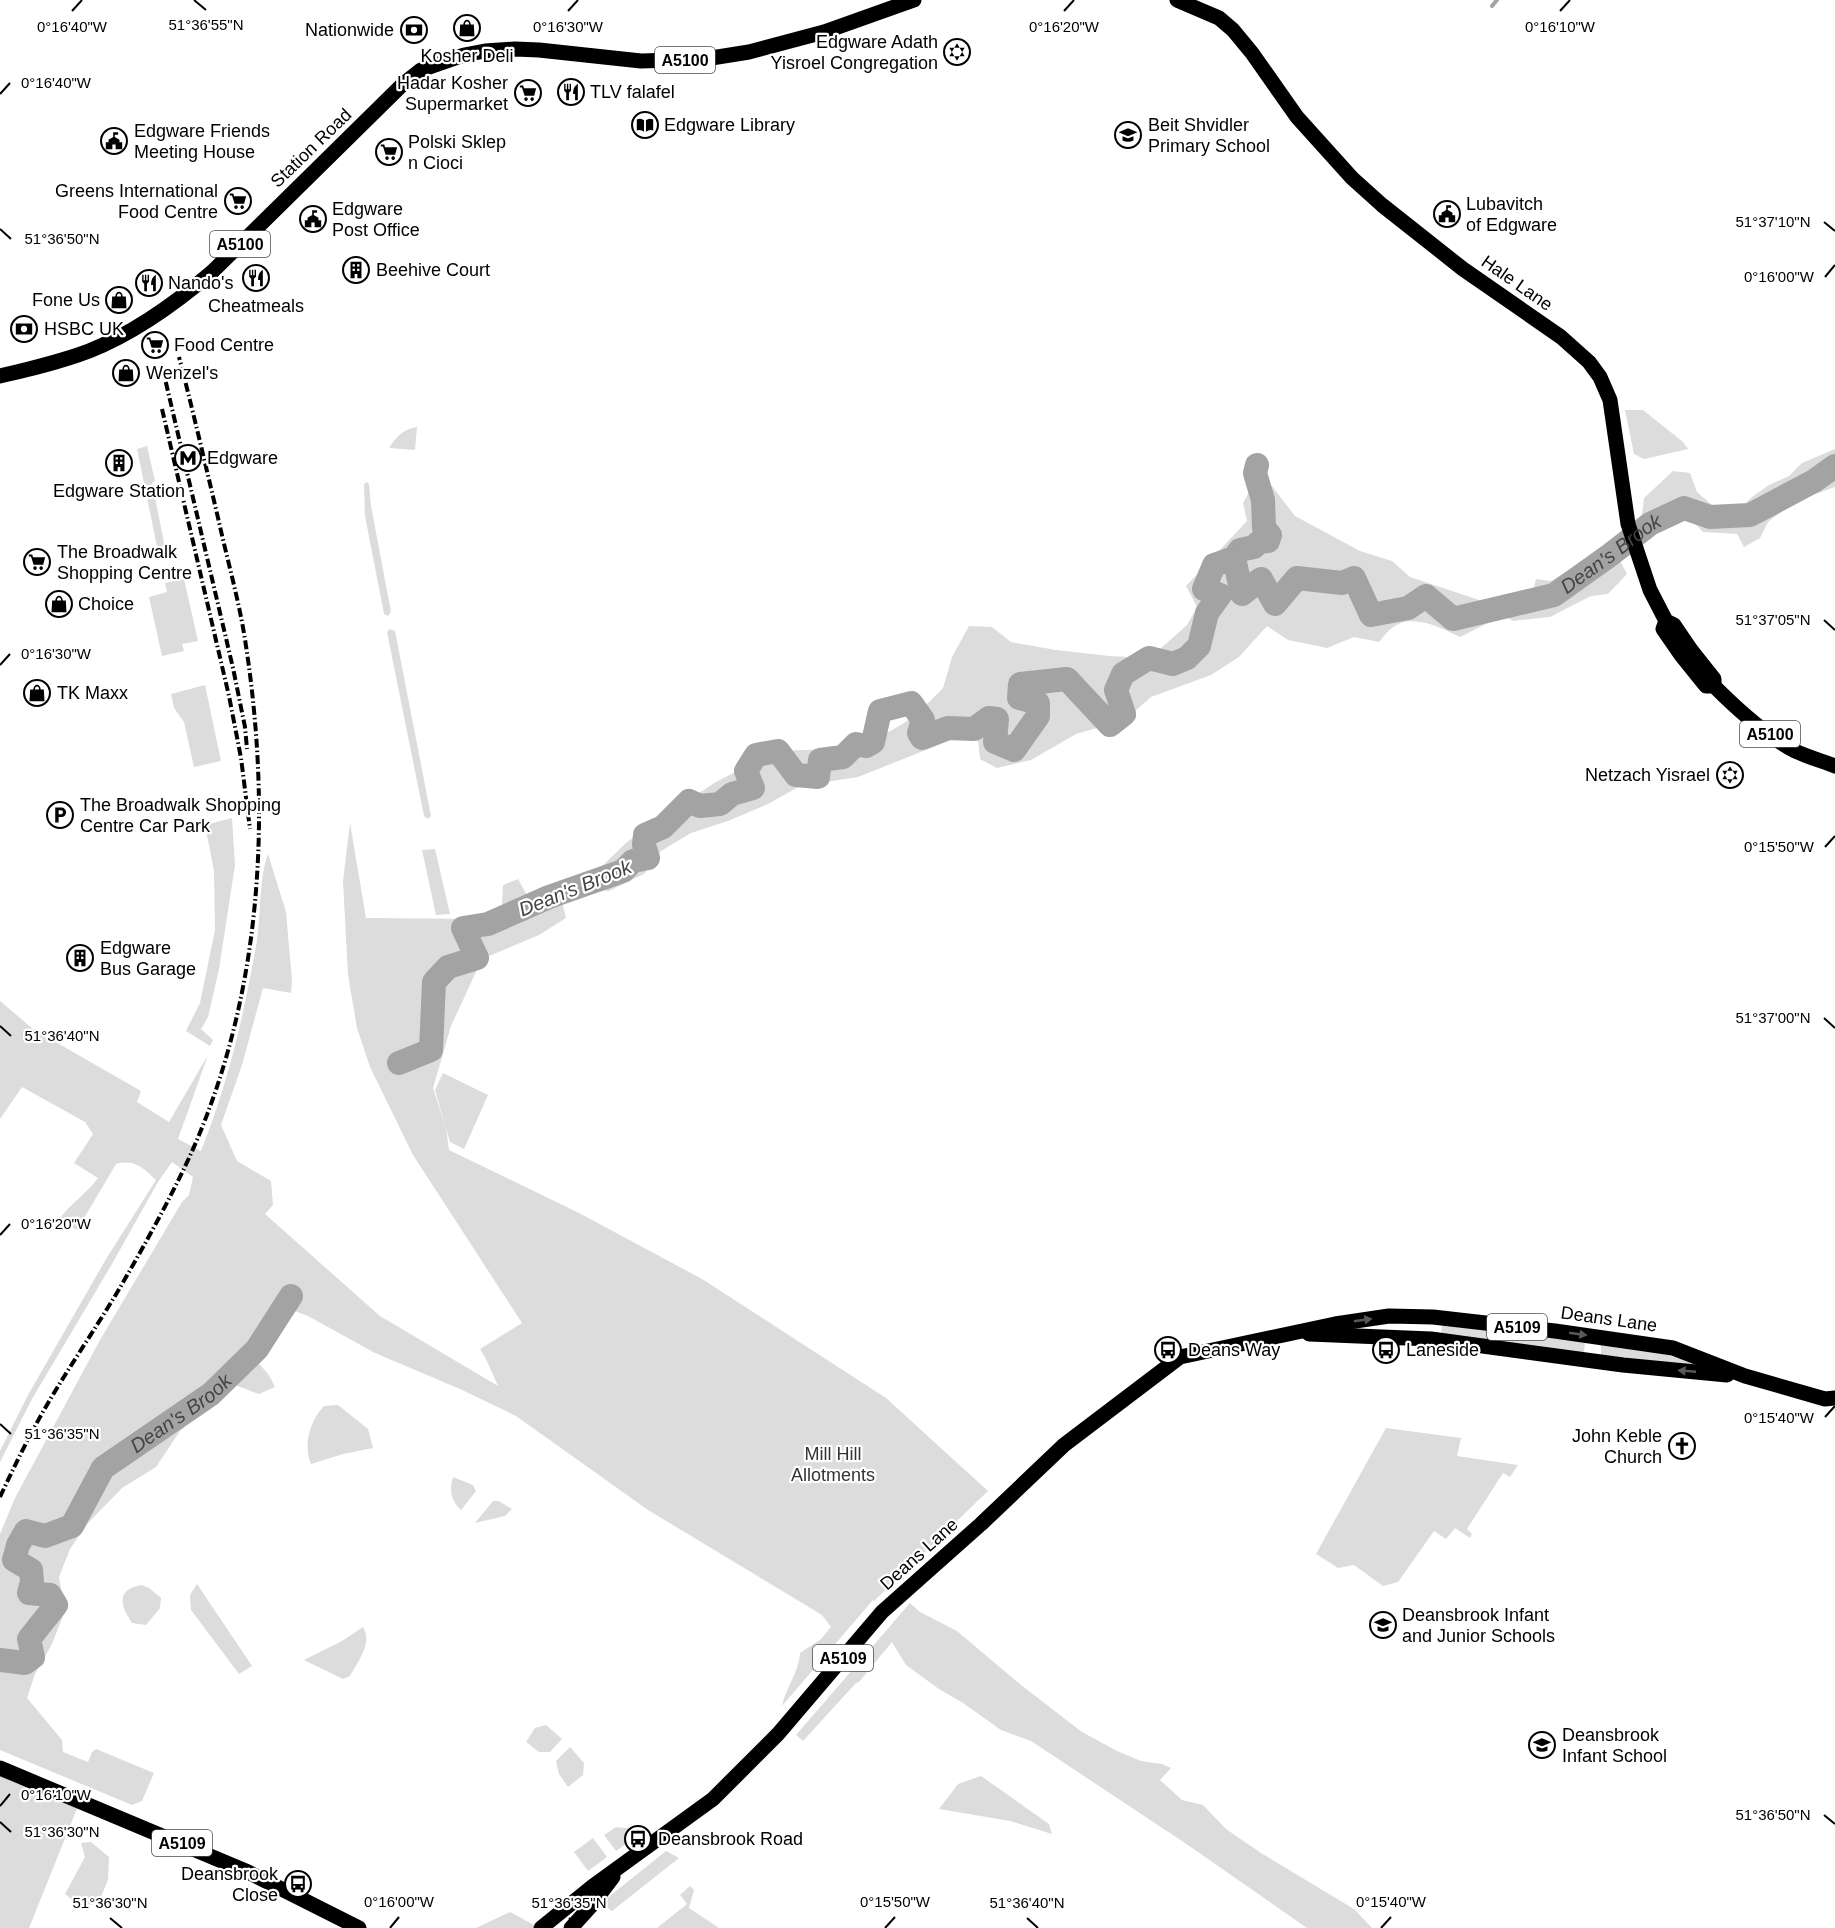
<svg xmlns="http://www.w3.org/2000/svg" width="1835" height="1928" font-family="Helvetica,sans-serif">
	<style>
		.green { fill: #dcdcdc }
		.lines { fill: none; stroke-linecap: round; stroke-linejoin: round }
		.stream { stroke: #a3a3a3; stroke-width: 4 }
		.river { stroke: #a3a3a3; stroke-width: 24 }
		.primary { stroke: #000; stroke-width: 15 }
		.rail { stroke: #000; stroke-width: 4; stroke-dasharray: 9 3 1.5 3; stroke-linecap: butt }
		.oneway { fill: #595959 }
		.ticks { fill: none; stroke: #000; stroke-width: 2 }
		.labels { text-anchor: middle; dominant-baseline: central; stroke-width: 4.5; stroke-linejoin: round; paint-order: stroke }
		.shield { fill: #fff; stroke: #4c4c4c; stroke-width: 1.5 }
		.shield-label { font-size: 16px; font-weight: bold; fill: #000 }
		.poi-label { font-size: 18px; fill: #000; stroke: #fff; text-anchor: start }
		.street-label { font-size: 18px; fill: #000; stroke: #fff }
		.park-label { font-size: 18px; fill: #333; stroke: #fff }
		.water-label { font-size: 20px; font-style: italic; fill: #444; stroke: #fff }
		.ticks-label { font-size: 15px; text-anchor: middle; fill: #000; stroke: #fff; stroke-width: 4.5; stroke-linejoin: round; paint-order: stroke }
	</style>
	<rect width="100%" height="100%" fill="#fff"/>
	<!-- green -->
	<g class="green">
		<polygon points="1625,410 1643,410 1683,442 1688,449 1644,459 1634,454"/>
		<path d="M417,427L415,450L389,448C397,436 402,430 417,427Z"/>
		<polygon points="147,446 155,481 152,483 166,552 160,561 137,449"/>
		<polygon points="1835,449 1835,487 1793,502 1768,522 1760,538 1744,547 1737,534 1703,532 1691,519 1678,520 1650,529 1642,515 1644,498 1673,471 1690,473 1697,492 1719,511 1737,511 1752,497 1769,485 1789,476 1802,463"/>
		<polygon points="367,482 369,484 371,506 391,612 388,616 384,614 365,516 364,484"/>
		<path d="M1254,483L1272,486L1295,516L1360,551L1392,561L1410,577L1482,601L1496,619L1460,637C1441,628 1412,612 1392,628C1387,631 1383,638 1379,642L1354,637L1327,648L1288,640L1267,626L1239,657L1211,675L1151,697L1125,720L1076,734L1031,760L997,768L980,759L978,739L956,738L858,777L800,786L768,804L728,821L691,833L661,851L644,874L609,891L587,889L598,870L627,842L714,783L776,751L859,748L901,725L916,715L943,688L952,657L969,626L992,627L1011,642L1056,650L1109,656L1150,658L1187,625L1197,607L1186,586L1247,521L1243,503Z"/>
		<polygon points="1611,548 1618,557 1627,574 1608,594 1591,596 1550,617 1513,621 1506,617 1501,602 1509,598 1520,608 1534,610 1533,592 1536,579 1551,581 1584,561 1602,557"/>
		<polygon points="184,579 198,641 182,644 184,651 162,656 149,597 167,592 165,583"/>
		<polygon points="390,629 395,631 431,816 428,819 424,816 387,632"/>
		<polygon points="205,685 221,761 194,767 184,722 174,708 171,694"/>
		<polygon points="232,818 235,865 219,969 208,1017 201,1029 213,1040 210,1046 186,1031 200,1003 215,930 214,871 205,825"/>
		<path d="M350,823L366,918L483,919L502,905L503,885L518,879L529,899L561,898L566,918L539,935L482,959L451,1026L433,1088L446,1128L449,1150L579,1213L702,1279L886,1398L988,1491L874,1601L873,1600L782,1706C786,1687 799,1672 800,1653L821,1639L831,1627L822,1615L648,1510L516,1416L460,1389L375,1353L308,1316L292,1310L253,1357L269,1375L275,1387L259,1394L235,1385L210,1404L180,1431L156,1467L122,1488L88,1523L70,1549L59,1577L65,1611L52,1644L35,1674L27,1698L62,1740L63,1752L88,1762L92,1752L96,1749L154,1773L142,1801L132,1805L0,1750V1534L15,1498L100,1340L182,1202L189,1195L193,1177L172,1162L158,1182L112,1264L32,1399L0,1462V1451L28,1395L106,1259L156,1180C143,1168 135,1159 116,1164L77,1230L59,1220C69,1204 87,1194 98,1178L74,1163L93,1134L85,1122L22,1087L0,1119V1001L33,1029L141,1091L137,1102L169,1122L208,1055L178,1139L201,1151C229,1081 244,1014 257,940C261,913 259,878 268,854L286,912L292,981L291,993L263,988L242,1065L221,1125L237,1161L271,1181L273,1205L265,1214L380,1316L498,1386L486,1359L480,1349L522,1323L413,1155L370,1067L357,1028L348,975L343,881Z"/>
		<polygon points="435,849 450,914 436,915 422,850"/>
		<polygon points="443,1073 488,1095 464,1149 450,1142 435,1090"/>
		<polygon points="1442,1324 1585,1342 1584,1353 1441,1336"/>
		<polygon points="1601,1341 1675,1355 1709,1370 1601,1355"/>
		<path d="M338,1405L368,1429L373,1448L343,1454L311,1464C303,1444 310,1421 324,1406Z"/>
		<polygon points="1386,1428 1461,1438 1457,1456 1518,1465 1510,1477 1503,1473 1467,1529 1472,1534 1470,1538 1455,1528 1446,1539 1434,1531 1398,1582 1383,1586 1354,1565 1338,1568 1316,1554"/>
		<path d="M453,1477L473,1485L476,1491L461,1510C451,1501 449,1491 453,1477Z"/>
		<polygon points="493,1501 499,1501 512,1509 505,1516 475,1523"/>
		<polygon points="197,1584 252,1666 239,1674 191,1610 190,1595"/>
		<path d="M142,1585L149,1588L161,1598L160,1608L146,1625L132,1623C120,1605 116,1589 142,1585Z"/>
		<polygon points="910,1603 920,1612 957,1631 1021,1685 1082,1732 1117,1751 1141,1761 1162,1764 1171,1768 1160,1780 1182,1800 1203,1805 1226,1829 1261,1853 1354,1909 1372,1928 1307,1928 1185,1843 1031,1741 1001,1730 963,1703 939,1689 906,1665 892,1642 859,1682 856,1683 803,1741 796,1735"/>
		<path d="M363,1627C373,1643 358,1661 350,1676L343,1679L304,1660L342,1641Z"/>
		<polygon points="546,1725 562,1739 550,1752 539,1752 526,1742 535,1728"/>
		<polygon points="570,1747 584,1763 583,1775 568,1787 559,1774 556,1761"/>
		<polygon points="0,1767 80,1801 29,1928 0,1928"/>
		<polygon points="981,1776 1049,1824 1052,1834 1010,1821 939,1809 958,1784"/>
		<polygon points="616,1827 645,1830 616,1851 604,1835"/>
		<polygon points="593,1838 607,1857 588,1871 574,1852"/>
		<polygon points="91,1842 109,1857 108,1880 98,1904 78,1905 65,1894 85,1857 81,1843"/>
		<polygon points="666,1851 679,1858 612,1911 606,1907 606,1899"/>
		<polygon points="690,1886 694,1890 689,1908 719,1928 657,1928 687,1904 680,1895"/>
		<polygon points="510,1912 536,1926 534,1928 476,1928"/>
	</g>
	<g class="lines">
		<!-- stream -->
		<polyline class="stream" points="1492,6 1497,0"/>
		<!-- river -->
		<g class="river">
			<polyline points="1234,558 1240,550 1254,547 1259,542 1268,541 1270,535 1264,528 1263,500 1255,473 1257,465"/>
			<path id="s1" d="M399,1063L431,1050L434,982L448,967L477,958L463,928L488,924L549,897L623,871L633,861L648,858L644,845L645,835L663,827L689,801L700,806L720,804L732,794L753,788L746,771L756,755L778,751L796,775L818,777L820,760L843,757L856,744L866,746L873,742L880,711L911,703L923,720L919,733L922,738L948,728L974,729L989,718L997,719L995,742L1014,750L1038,716V703L1019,698L1020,684L1067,679L1110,725L1124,714L1116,690L1123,674L1149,658L1173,664L1187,658L1199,646L1207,613L1220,595L1204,589L1214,565L1234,558L1242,594L1261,579L1275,604L1297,578L1342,583L1354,578L1371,615L1408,608L1426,596L1453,619L1554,595L1610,555L1650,524L1684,508L1710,517L1750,515L1814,481L1835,466"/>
			<path id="s2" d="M0,1660L25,1663L33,1657L29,1639L56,1605L50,1595L29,1593L32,1582L31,1570L14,1560L18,1545L26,1531L45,1536L72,1526L103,1468L211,1394L257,1349L291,1296"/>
		</g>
		<!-- primary -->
		<g class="primary">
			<polyline points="1177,0 1219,18 1233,30 1252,53 1297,117 1352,178 1382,205 1463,269 1561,337 1589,362 1600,377 1610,400 1628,524 1650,590 1666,621 1674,625 1691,650 1714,679 1714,686"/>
			<path d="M0,376C30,369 60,362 89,351C132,334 177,302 212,272L402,85L421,70L464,55L485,51L515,49L539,50L641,61L705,59L749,52L824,32L914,0"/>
			<path d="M1666,621L1663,629L1681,655L1706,686H1714C1738,710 1765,735 1795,751C1808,757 1822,761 1835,766"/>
			<polyline points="1309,1334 1431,1339 1623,1365 1727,1375"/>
			<polyline points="0,1768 248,1872 359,1928"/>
			<polyline points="541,1928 593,1886 713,1799 778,1734 882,1612 981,1524 1064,1445 1180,1357 1335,1324 1389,1316 1433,1317 1555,1331 1673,1348 1745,1376 1825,1399 1835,1398"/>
			<polyline points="571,1928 591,1906 613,1877"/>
		</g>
		<!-- rail -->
		<g class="rail">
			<polyline points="162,366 233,668 245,727 247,749"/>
			<polyline points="162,409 229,696 241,758 250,829"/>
			<path d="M0,1497C14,1467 28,1438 44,1410C67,1370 94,1331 118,1291C143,1248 168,1203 189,1158C262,998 272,817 246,646C240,604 228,563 219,522C206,467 193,411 179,357"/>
		</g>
	</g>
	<!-- one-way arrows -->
	<defs><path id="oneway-solid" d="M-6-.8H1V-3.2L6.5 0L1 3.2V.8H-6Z" transform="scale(1.5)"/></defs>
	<g class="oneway">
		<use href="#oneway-solid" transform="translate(1363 1320) rotate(-8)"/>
		<use href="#oneway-solid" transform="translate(1578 1334) rotate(8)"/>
		<use href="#oneway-solid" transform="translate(1687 1371) rotate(-175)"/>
	</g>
	<!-- ticks -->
	<path class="ticks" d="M194,0L206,10M72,11L82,0M568,11L578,0M1064,11L1074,0M1560,11L1570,0M0,94L10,83M1824,222L1835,231M0,229L11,239M1825,277L1835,265M1824,620L1835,630M0,665L10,654M1825,847L1835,836M1824,1018L1835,1028M0,1026L11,1036M0,1235L10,1224M1825,1417L1835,1406M0,1424L11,1434M0,1806L10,1794M1824,1815L1835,1824M0,1822L11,1832M110,1918L122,1928M569,1918L580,1928M1027,1918L1038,1928M390,1928L399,1917M885,1928L895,1917M1381,1928L1391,1917"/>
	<!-- icons -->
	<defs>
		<symbol id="shop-ring" viewBox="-11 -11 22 22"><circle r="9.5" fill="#fff" stroke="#000" stroke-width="1.5"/><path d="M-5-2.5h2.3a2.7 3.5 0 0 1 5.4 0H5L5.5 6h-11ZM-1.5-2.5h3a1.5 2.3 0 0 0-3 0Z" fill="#000"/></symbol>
		<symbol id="bank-ring" viewBox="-11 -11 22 22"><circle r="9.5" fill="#fff" stroke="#000" stroke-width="1.5"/><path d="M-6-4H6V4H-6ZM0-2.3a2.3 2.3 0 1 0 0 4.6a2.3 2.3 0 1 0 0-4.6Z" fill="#000"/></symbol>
		<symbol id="synagogue-ring" viewBox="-11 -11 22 22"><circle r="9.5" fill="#fff" stroke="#000" stroke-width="1.5"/><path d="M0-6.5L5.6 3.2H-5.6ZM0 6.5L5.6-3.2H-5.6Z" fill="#000"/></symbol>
		<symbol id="restaurant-ring" viewBox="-11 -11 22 22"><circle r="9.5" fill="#fff" stroke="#000" stroke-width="1.5"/><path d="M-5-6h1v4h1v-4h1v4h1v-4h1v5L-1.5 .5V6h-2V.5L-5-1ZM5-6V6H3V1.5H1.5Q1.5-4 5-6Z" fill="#000"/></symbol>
		<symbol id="supermarket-ring" viewBox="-11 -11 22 22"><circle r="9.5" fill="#fff" stroke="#000" stroke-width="1.5"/><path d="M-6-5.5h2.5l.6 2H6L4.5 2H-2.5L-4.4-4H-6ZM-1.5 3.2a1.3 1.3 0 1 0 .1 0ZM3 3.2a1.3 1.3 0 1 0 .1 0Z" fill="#000"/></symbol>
		<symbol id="library-ring" viewBox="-11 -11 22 22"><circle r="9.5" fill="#fff" stroke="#000" stroke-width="1.5"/><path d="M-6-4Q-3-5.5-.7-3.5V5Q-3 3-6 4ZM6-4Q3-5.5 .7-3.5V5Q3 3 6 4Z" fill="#000"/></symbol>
		<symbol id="school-ring" viewBox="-11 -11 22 22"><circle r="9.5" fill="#fff" stroke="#000" stroke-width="1.5"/><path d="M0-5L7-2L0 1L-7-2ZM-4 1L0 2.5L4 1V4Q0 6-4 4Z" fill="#000"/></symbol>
		<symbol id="civic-ring" viewBox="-11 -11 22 22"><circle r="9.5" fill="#fff" stroke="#000" stroke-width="1.5"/><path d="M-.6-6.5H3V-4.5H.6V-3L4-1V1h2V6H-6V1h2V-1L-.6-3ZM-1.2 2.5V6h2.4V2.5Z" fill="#000"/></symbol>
		<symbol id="building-ring" viewBox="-11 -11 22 22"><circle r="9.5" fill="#fff" stroke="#000" stroke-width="1.5"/><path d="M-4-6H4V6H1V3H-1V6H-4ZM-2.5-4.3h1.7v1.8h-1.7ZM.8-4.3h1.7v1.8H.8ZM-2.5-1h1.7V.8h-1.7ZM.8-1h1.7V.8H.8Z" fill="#000"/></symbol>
		<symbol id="metro-ring" viewBox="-11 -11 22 22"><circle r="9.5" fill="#fff" stroke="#000" stroke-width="1.5"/><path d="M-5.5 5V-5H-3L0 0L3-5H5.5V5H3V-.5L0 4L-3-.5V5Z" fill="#000"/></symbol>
		<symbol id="parking-ring" viewBox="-11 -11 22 22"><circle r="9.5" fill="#fff" stroke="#000" stroke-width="1.5"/><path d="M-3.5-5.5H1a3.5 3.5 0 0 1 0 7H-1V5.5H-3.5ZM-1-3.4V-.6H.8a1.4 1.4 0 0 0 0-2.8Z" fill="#000"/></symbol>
		<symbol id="bus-ring" viewBox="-11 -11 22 22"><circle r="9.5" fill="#fff" stroke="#000" stroke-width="1.5"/><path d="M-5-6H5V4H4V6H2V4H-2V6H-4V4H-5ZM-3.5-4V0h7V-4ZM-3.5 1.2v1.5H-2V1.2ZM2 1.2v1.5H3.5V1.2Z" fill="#000"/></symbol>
		<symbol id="church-ring" viewBox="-11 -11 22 22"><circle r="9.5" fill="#fff" stroke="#000" stroke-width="1.5"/><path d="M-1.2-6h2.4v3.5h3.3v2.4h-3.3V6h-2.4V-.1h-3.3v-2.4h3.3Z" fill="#000"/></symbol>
	</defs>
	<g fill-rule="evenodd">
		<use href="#shop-ring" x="452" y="13" width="30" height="30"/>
		<use href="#bank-ring" x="399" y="15" width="30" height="30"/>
		<use href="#synagogue-ring" x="942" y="37" width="30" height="30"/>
		<use href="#restaurant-ring" x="556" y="77" width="30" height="30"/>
		<use href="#supermarket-ring" x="513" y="78" width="30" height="30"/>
		<use href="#library-ring" x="630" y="110" width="30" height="30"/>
		<use href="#school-ring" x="1113" y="120" width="30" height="30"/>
		<use href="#civic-ring" x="99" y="126" width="30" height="30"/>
		<use href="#supermarket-ring" x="374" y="137" width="30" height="30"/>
		<use href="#supermarket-ring" x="223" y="186" width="30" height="30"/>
		<use href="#civic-ring" x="1432" y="199" width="30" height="30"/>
		<use href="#civic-ring" x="298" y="204" width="30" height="30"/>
		<use href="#building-ring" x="341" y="255" width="30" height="30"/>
		<use href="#restaurant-ring" x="241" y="263" width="30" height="30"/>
		<use href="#restaurant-ring" x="134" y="268" width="30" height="30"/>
		<use href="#shop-ring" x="104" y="285" width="30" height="30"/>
		<use href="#bank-ring" x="9" y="314" width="30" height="30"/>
		<use href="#supermarket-ring" x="140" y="330" width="30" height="30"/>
		<use href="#shop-ring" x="111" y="358" width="30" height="30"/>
		<use href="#metro-ring" x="173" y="443" width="30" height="30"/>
		<use href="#building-ring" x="104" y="448" width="30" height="30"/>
		<use href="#supermarket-ring" x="22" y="547" width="30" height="30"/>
		<use href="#shop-ring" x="44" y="589" width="30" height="30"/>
		<use href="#shop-ring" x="22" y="678" width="30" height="30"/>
		<use href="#synagogue-ring" x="1715" y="760" width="30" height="30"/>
		<use href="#parking-ring" x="45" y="800" width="30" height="30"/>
		<use href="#building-ring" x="65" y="943" width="30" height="30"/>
		<use href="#bus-ring" x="1153" y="1335" width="30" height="30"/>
		<use href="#bus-ring" x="1371" y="1335" width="30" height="30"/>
		<use href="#church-ring" x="1667" y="1431" width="30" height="30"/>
		<use href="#school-ring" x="1368" y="1610" width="30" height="30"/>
		<use href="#school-ring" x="1527" y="1730" width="30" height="30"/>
		<use href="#bus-ring" x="623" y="1824" width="30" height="30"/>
		<use href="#bus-ring" x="283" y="1869" width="30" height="30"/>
	</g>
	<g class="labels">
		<!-- shield labels -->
		<g class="shield">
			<rect x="655" y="47" width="60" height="26" rx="4.5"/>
			<rect x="210" y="231" width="60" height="26" rx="4.5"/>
			<rect x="1740" y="721" width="60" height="26" rx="4.5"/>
			<rect x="1487" y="1314" width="60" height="26" rx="4.5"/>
			<rect x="813" y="1645" width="60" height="26" rx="4.5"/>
			<rect x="152" y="1830" width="60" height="26" rx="4.5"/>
		</g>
		<g class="shield-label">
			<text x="685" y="60">A5100</text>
			<text x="240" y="244">A5100</text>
			<text x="1770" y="734">A5100</text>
			<text x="1517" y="1327">A5109</text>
			<text x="843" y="1658">A5109</text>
			<text x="182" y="1843">A5109</text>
		</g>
		<!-- poi labels -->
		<g class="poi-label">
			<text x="394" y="30" text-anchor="end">Nationwide</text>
			<text x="938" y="42" text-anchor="end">Edgware Adath<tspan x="938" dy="21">Yisroel Congregation</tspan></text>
			<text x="467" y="56" text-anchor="middle">Kosher Deli</text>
			<text x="508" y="83" text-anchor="end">Hadar Kosher<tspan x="508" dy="21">Supermarket</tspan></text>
			<text x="590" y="92">TLV falafel</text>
			<text x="664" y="125">Edgware Library</text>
			<text x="1148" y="125">Beit Shvidler<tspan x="1148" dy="21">Primary School</tspan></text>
			<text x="134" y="131">Edgware Friends<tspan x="134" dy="21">Meeting House</tspan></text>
			<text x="408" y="142">Polski Sklep<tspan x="408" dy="21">n Cioci</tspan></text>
			<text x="218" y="191" text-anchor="end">Greens International<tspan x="218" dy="21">Food Centre</tspan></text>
			<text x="1466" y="204">Lubavitch<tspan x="1466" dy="21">of Edgware</tspan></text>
			<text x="332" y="209">Edgware<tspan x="332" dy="21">Post Office</tspan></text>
			<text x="376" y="270">Beehive Court</text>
			<text x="168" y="283">Nando's</text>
			<text x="100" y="300" text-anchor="end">Fone Us</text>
			<text x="256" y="306" text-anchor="middle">Cheatmeals</text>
			<text x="44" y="329">HSBC UK</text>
			<text x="174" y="345">Food Centre</text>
			<text x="146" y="373">Wenzel's</text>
			<text x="207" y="458">Edgware</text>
			<text x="119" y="491" text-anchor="middle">Edgware Station</text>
			<text x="57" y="552">The Broadwalk<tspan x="57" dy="21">Shopping Centre</tspan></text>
			<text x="78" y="604">Choice</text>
			<text x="57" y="693">TK Maxx</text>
			<text x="1710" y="775" text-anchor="end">Netzach Yisrael</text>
			<text x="80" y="805">The Broadwalk Shopping<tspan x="80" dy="21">Centre Car Park</tspan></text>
			<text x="100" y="948">Edgware<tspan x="100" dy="21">Bus Garage</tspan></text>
			<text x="1188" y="1350">Deans Way</text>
			<text x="1406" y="1350">Laneside</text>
			<text x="1662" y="1436" text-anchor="end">John Keble<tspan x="1662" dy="21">Church</tspan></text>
			<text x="1402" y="1615">Deansbrook Infant<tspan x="1402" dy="21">and Junior Schools</tspan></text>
			<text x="1562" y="1735">Deansbrook<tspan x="1562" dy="21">Infant School</tspan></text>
			<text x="658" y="1839">Deansbrook Road</text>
			<text x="278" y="1874" text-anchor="end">Deansbrook<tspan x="278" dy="21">Close</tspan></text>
		</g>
		<!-- street labels -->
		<g class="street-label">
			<text transform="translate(311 148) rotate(-44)">Station Road</text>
			<text transform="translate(1517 283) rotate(35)">Hale Lane</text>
			<text transform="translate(1609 1319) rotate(8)">Deans Lane</text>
			<text transform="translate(919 1554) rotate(-42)">Deans Lane</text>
		</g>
		<!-- park labels -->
		<g class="park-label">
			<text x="833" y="1454">Mill Hill<tspan x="833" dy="21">Allotments</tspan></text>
		</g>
		<!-- water labels -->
		<g class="water-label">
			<text stroke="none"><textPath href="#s1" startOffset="1912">Dean's Brook</textPath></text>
			<text transform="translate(575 888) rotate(-22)">Dean's Brook</text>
			<text stroke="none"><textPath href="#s2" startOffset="414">Dean's Brook</textPath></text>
		</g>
	</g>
	<g class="ticks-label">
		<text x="206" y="30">51°36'55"N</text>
		<text x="72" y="32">0°16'40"W</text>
		<text x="568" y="32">0°16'30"W</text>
		<text x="1064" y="32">0°16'20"W</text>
		<text x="1560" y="32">0°16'10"W</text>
		<text x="56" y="88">0°16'40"W</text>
		<text x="1773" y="227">51°37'10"N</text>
		<text x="62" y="244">51°36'50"N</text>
		<text x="1779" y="282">0°16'00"W</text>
		<text x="1773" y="625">51°37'05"N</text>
		<text x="56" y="659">0°16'30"W</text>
		<text x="1779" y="852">0°15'50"W</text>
		<text x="1773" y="1023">51°37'00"N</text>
		<text x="62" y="1041">51°36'40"N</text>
		<text x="56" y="1229">0°16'20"W</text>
		<text x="1779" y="1423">0°15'40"W</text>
		<text x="62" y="1439">51°36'35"N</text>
		<text x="56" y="1800">0°16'10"W</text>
		<text x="1773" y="1820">51°36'50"N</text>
		<text x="62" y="1837">51°36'30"N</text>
		<text x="399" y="1907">0°16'00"W</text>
		<text x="895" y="1907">0°15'50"W</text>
		<text x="1391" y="1907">0°15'40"W</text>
		<text x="110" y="1908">51°36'30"N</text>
		<text x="569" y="1908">51°36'35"N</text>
		<text x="1027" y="1908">51°36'40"N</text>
	</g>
</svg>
